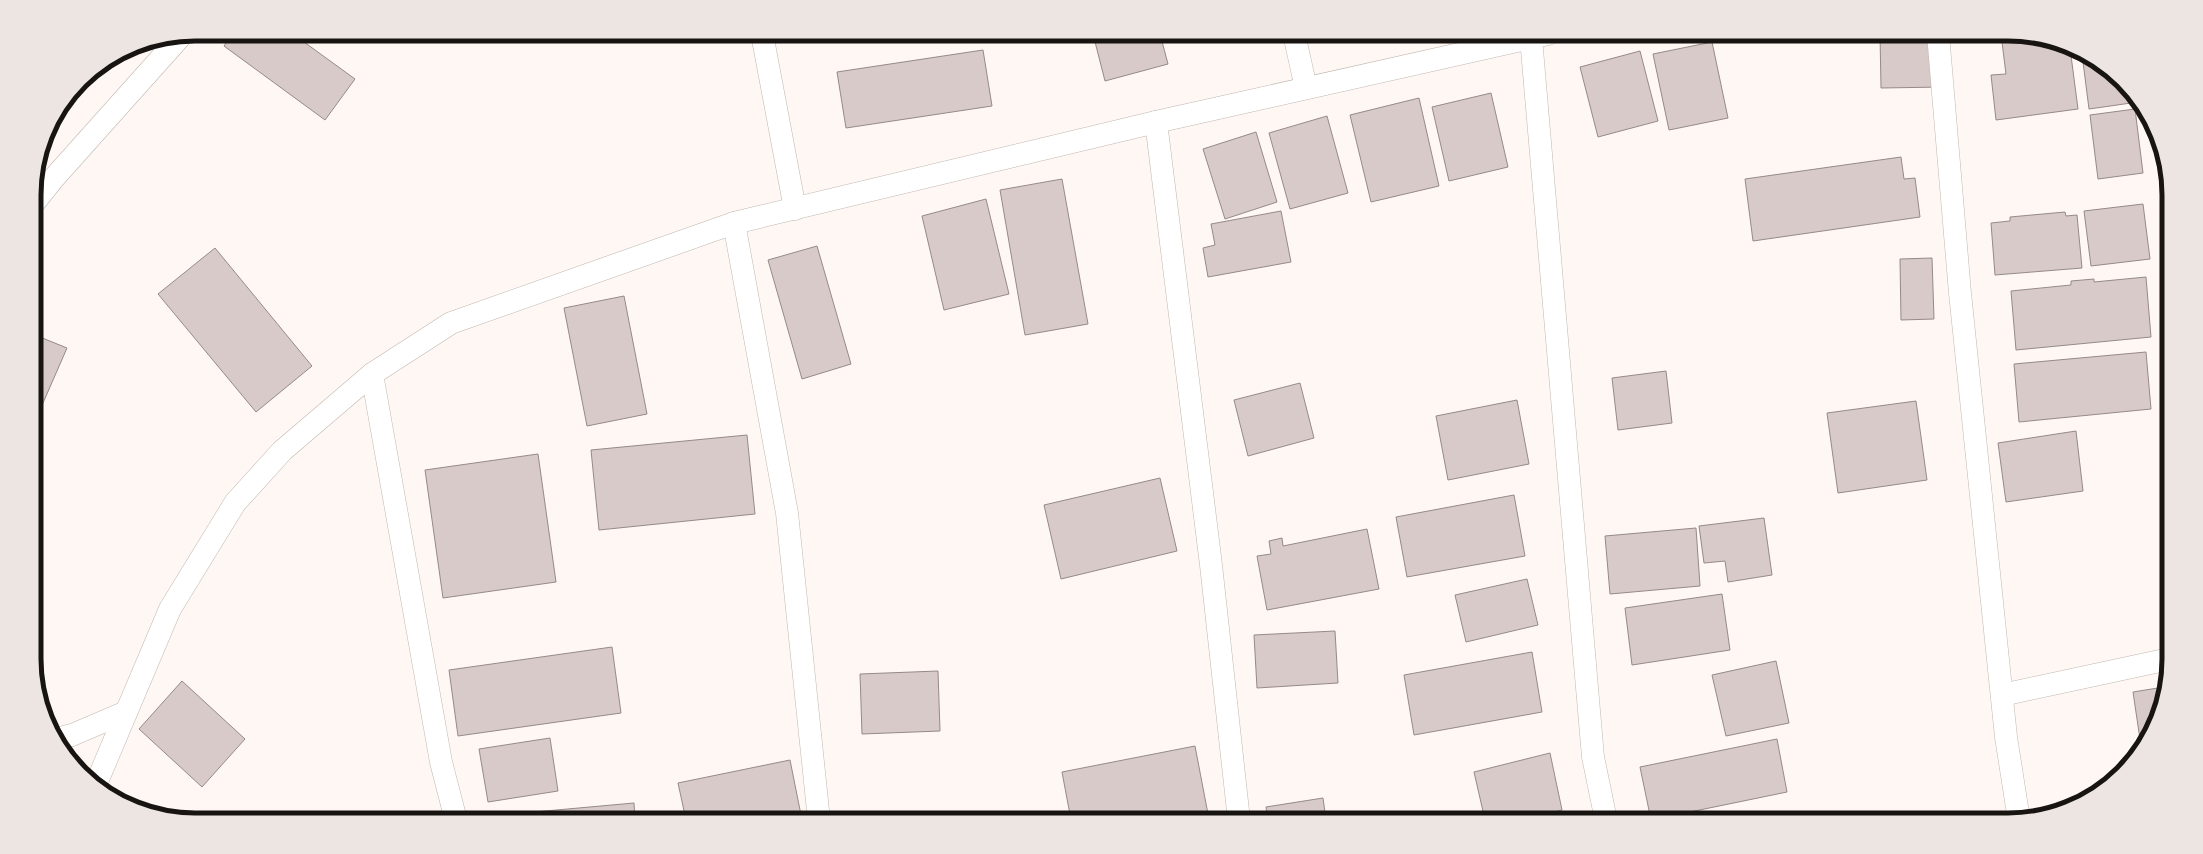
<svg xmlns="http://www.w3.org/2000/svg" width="2203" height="854" font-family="Inter,sans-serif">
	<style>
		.building { fill: #d7cac8; stroke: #968a88 }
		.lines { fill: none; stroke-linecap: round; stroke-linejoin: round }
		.minor-casing { stroke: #c1b7b0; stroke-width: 23 }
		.minor { stroke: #fff; stroke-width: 22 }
		.rim { fill: none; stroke: #171411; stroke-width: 5 }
	</style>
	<rect width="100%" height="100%" fill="#fef7f3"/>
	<!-- building -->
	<g class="building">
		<polygon points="232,34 293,34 355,79 325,120 224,46"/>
		<polygon points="1093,34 1160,34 1168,64 1105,81"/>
		<polygon points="1880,34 1942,34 1943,87 1881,88"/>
		<polygon points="2001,34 2060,43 2070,48 2078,109 1996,120 1991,75 2006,74"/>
		<polygon points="1712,42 1728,118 1669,130 1653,54"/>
		<polygon points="983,50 992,106 846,128 837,72"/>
		<polygon points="1640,51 1658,121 1598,137 1580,67"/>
		<polygon points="2082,54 2097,61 2129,89 2138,102 2089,109"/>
		<polygon points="1491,93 1508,167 1449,181 1432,107"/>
		<polygon points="1419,98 1439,186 1371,202 1350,115"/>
		<polygon points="2135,109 2143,173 2098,179 2090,115"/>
		<polygon points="1327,116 1348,193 1290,209 1269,133"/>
		<polygon points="1256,132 1277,202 1225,219 1203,149"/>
		<polygon points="1901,157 1904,179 1915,178 1920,217 1753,241 1745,179"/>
		<polygon points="1062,179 1088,324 1025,335 1000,190"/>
		<polygon points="986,199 1009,294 944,310 922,216"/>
		<polygon points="2143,204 2150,259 2091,266 2084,211"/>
		<polygon points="1281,211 1291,262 1208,277 1203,248 1215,245 1211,224"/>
		<polygon points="2065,212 2066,216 2077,215 2082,268 1995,275 1991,223 2010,221 2010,217"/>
		<polygon points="817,246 851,364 802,379 768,260"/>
		<polygon points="215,248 312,366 256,412 158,294"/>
		<polygon points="1932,258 1934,319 1901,320 1900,259"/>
		<polygon points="2146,277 2151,337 2016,350 2011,291 2071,285 2071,281 2094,279 2094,282"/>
		<polygon points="624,296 647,414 587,426 564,308"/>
		<polygon points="35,335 67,348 36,419"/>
		<polygon points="2146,352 2151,409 2019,422 2014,364"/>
		<polygon points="1666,371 1672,423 1618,430 1612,378"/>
		<polygon points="1300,383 1314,438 1248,456 1234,400"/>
		<polygon points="1517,400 1529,464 1448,480 1436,416"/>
		<polygon points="1916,401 1927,480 1838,493 1827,413"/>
		<polygon points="2076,431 2083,491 2006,502 1998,443"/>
		<polygon points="747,435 755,514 599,530 591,450"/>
		<polygon points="538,454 556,582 443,598 425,470"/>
		<polygon points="1160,478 1177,551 1061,579 1044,505"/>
		<polygon points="1514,495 1525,556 1407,577 1396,517"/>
		<polygon points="2169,512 2169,527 2165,513"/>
		<polygon points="1764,518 1772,575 1728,582 1725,561 1704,563 1699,526"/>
		<polygon points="1696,528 1700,586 1610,594 1605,536"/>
		<polygon points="1367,529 1379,589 1267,610 1257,556 1271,554 1269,541 1282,538 1283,546"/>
		<polygon points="1527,579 1538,625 1466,642 1455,595"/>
		<polygon points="1722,594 1730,650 1632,665 1625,608"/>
		<polygon points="1335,631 1338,683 1257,688 1254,635"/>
		<polygon points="612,647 621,713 458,736 449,670"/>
		<polygon points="1532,652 1542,712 1414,735 1404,675"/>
		<polygon points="1776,661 1789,723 1726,736 1712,675"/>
		<polygon points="938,671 940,731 862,734 860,674"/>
		<polygon points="182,681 245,739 202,787 139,729"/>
		<polygon points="2164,687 2160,711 2141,746 2133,692"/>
		<polygon points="550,738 558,791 488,802 479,749"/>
		<polygon points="1777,739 1787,792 1651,820 1640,767"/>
		<polygon points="1195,746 1208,814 1182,820 1071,820 1062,772"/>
		<polygon points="1550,753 1562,810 1521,820 1485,820 1474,772"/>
		<polygon points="790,760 802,820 686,820 678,783"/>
		<polygon points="1323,798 1326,820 1268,820 1266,807"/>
		<polygon points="634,803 635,820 524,820 523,813"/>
	</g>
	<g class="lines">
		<defs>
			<g id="minor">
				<polyline points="762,34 795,209"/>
				<polyline points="1294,34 1306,88"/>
				<polyline points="1938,34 1960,293 2006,737 2019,820"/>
				<polyline points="1531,38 1593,757 1606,820"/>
				<polyline points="1156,122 1211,565 1239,820"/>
				<polyline points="34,203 53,179 180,37"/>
				<polyline points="734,223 787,513 819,820"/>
				<polyline points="372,374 441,762 456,820"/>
				<polyline points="2002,695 2169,659"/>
				<polyline points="56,739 72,735 126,712"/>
				<polyline points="96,784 170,609 235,503 282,451 372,374 451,323 734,223 1156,122 1548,34"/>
			</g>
		</defs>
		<!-- minor casing -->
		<use href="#minor" class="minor-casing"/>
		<!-- minor -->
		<use href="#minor" class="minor"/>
	</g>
	<!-- crop -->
	<path d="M0 0H2203V854H0ZM195 41H2008A154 154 0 0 1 2162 195V659A154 154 0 0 1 2008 813H195A154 154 0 0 1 41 659V195A154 154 0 0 1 195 41Z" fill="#ece5e1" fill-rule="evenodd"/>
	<path class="rim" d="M195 41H2008A154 154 0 0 1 2162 195V659A154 154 0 0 1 2008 813H195A154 154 0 0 1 41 659V195A154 154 0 0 1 195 41Z"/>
</svg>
